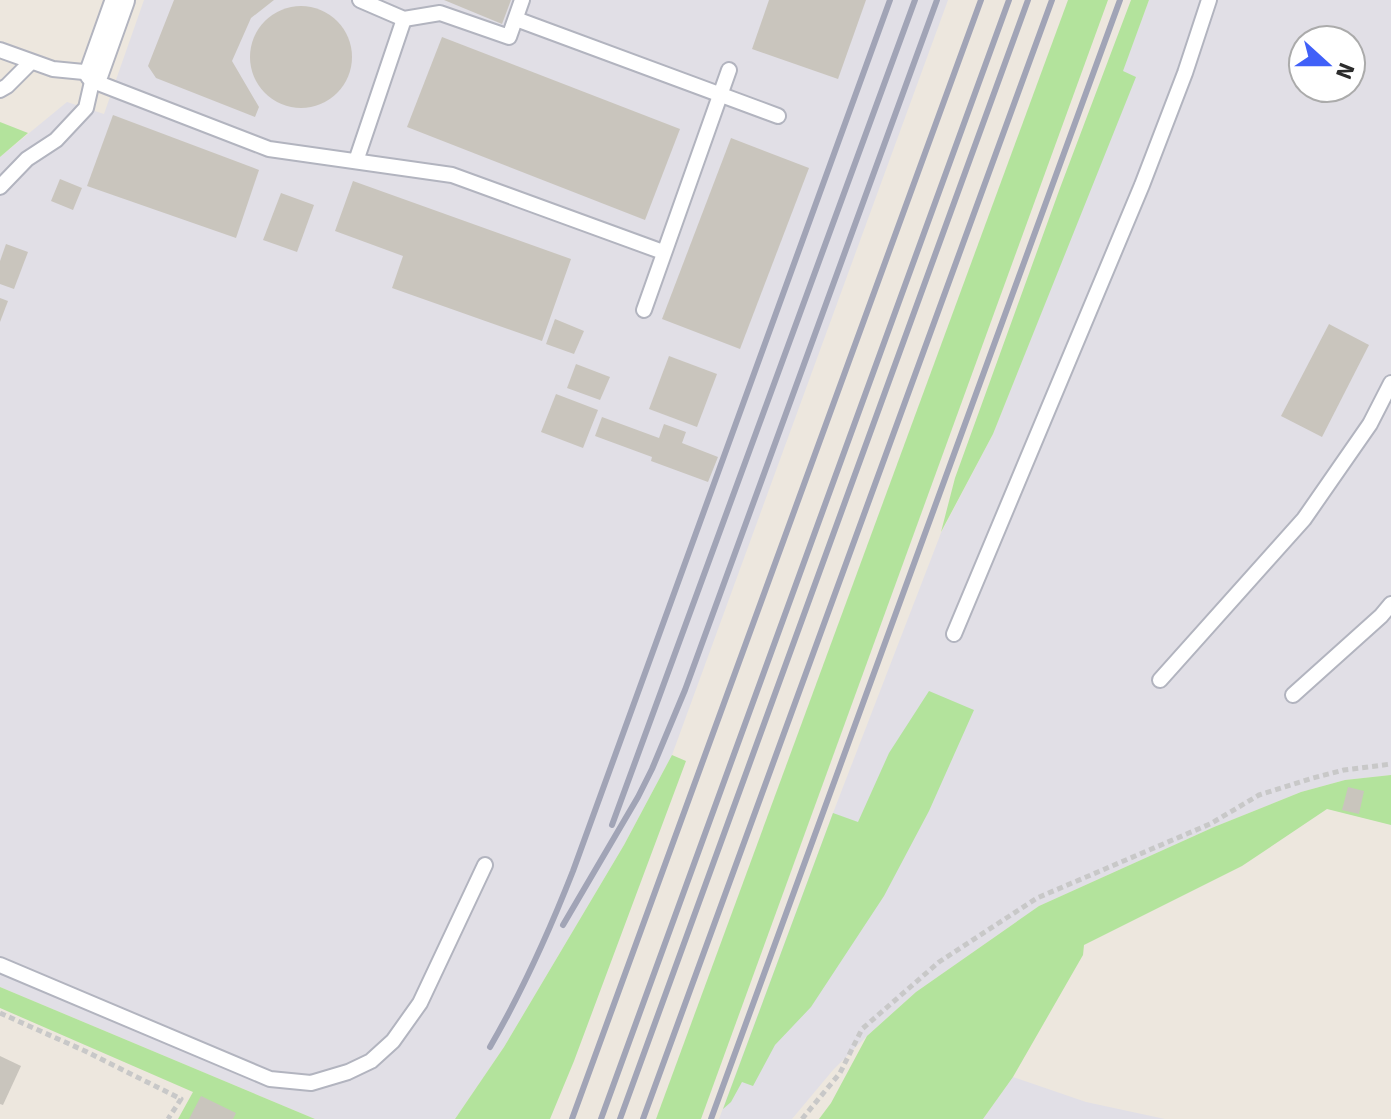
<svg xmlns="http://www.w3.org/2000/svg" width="1391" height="1119" font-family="Signika,sans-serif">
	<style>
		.industrial { fill: #e1dfe6; fill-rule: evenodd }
		.green { fill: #b3e39c }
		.building { fill: #c9c5bd }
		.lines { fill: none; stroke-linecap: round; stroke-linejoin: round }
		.service-casing { stroke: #b2b4bf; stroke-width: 18 }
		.minor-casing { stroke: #b2b4bf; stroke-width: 32 }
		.path { stroke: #c8c8c8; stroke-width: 5; stroke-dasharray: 6 4; stroke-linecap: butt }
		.service { stroke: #fff; stroke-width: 14 }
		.minor { stroke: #fff; stroke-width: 28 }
		.rail { stroke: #a1a4b6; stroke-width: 6 }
	</style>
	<rect width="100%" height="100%" fill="#ede7de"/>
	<!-- industrial -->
	<g class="industrial">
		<polygon points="144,0 948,0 672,755 624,845 504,1047 455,1119 315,1119 0,987 0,157 67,102 104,114"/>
		<path d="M1149,0H1391V775L1345,780L1301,792L1214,827L1039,906L916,992L867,1036L833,1070L792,1119H719L833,813L941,533L993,434L1135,77L1122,72ZM1303,40H1351V88H1303Z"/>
		<polygon points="1013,1077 1086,1102 1165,1119 983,1119"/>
	</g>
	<!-- green -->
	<g class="green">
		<polygon points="1068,0 1108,0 701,1119 656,1119"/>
		<polygon points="1131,0 1149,0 1123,71 1136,77 993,434 941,532 955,478 1060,188"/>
		<polygon points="0,122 28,133 0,157"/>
		<polygon points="929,691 974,710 929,811 884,896 811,1007 775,1045 753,1086 742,1082 731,1102 723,1109 833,813 858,822 889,753"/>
		<polygon points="672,755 686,761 574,1061 550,1119 455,1119 504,1047 624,845"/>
		<polygon points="1391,775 1391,825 1327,809 1242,866 1084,945 1083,955 1013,1077 983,1119 819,1119 831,1103 867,1036 916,992 1039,906 1214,827 1301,792 1345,780"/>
		<polygon points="0,987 315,1119 178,1119 193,1092 0,1008"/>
	</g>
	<!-- building -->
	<g class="building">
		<polygon points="174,0 274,0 251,18 232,61 259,107 255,117 156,78 148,66"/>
		<polygon points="444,0 511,0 502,24"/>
		<polygon points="769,0 866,0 838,79 752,49"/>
		<circle cx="301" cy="57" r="51"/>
		<polygon points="442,37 680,129 645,220 407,127"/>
		<polygon points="113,115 259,170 236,238 87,186"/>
		<polygon points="731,138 809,168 740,349 662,319"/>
		<polygon points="60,179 82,188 73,210 51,201"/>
		<polygon points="353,181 571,259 542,341 392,288 403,256 335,231"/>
		<polygon points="281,193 314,205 297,252 263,240"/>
		<polygon points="6,244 28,252 14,289 0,284 0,261"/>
		<polygon points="0,298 8,301 0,322"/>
		<polygon points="555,319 584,331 574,354 546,344"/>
		<polygon points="1329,324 1369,345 1322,437 1281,416"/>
		<polygon points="669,356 717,374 697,427 649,409"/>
		<polygon points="576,364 610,377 600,400 567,388"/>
		<polygon points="556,394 598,410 583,448 541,432"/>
		<polygon points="602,417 659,438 664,424 686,432 682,443 718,457 708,482 651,461 652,457 595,436"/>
		<polygon points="1348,787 1364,791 1359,814 1342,810"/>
		<polygon points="0,1056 21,1066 3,1105 0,1104"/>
		<polygon points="201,1096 236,1113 233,1119 189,1119"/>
	</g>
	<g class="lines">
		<defs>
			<g id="service">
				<polyline points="360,0 404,19 440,13 509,37 522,0"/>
				<polyline points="516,19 778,116"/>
				<polyline points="0,50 53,69 94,73 86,108 56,140 27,159 0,187"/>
				<polyline points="93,81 269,149 452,175 663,252"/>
				<polyline points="0,90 7,86 31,62"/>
				<polyline points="356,161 404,19"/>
				<polyline points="644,310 729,70"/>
				<polyline points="954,634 1142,185 1185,73 1209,0"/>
				<polyline points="1160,680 1304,519 1370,424 1391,383"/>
				<polyline points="1293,695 1381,616 1391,604"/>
				<polyline points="0,965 270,1079 311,1083 348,1072 371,1061 393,1041 420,1003 485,865"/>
			</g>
			<polyline id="minor" points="94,73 120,0"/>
		</defs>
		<!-- service casing -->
		<use href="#service" class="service-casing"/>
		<!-- minor casing -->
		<use href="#minor" class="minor-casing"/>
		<!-- path -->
		<g class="path">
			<polyline points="0,1013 85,1051 181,1099 168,1119"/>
			<polyline points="802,1119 840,1073 862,1029 939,962 1037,898 1210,824 1259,795 1313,778 1344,770 1391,764"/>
		</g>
		<!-- service -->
		<use href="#service" class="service"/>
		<!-- minor -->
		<use href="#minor" class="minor"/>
		<!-- rail -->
		<g class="rail">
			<polyline points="612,825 915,0"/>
			<polyline points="563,925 638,797 652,769 685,690 937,0"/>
			<path d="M490,1047C523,990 549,932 573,871L890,0"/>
			<polyline points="572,1119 981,0"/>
			<polyline points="601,1119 1009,0"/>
			<polyline points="620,1119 1028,0"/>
			<polyline points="643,1119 1052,0"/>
			<polyline points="711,1119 1120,0"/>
		</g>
	</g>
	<!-- north arrow -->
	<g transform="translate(1327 64) rotate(111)"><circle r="38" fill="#ffffff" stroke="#ababab" stroke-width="2"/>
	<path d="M0-6L14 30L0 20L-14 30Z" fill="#4060f8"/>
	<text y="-12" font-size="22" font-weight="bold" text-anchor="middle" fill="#2c2c2c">N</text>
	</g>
</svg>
